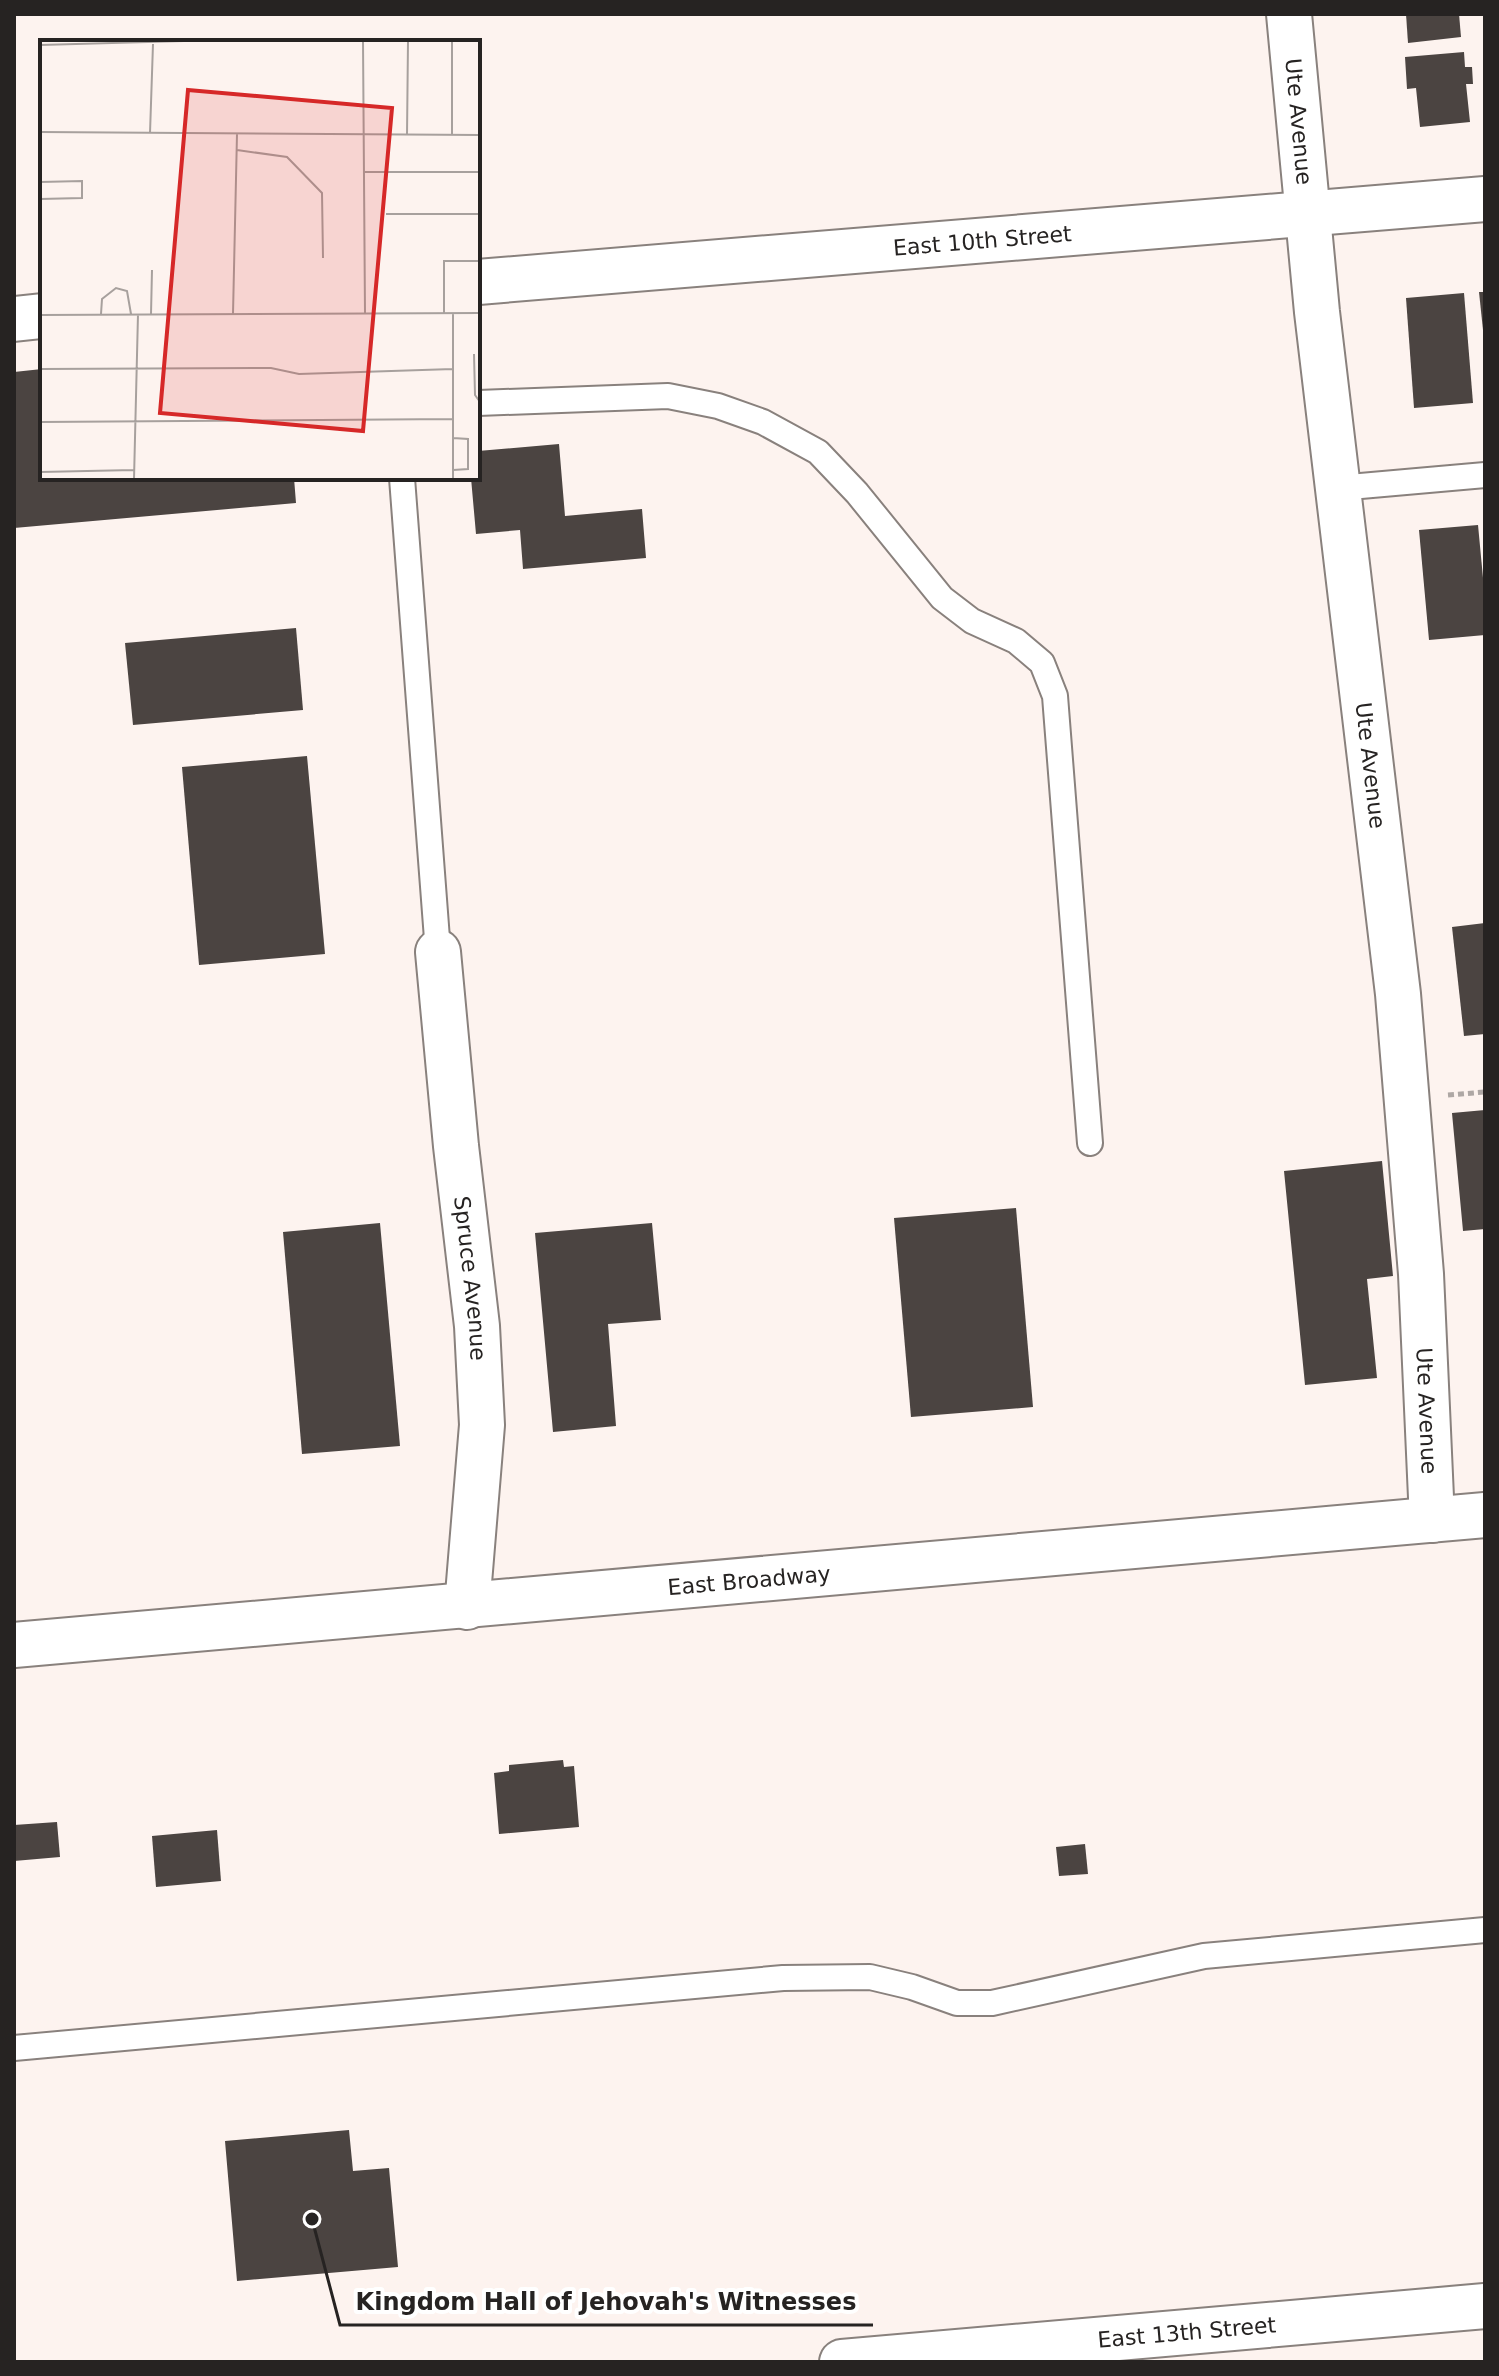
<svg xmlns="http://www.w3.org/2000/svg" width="1499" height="2376" font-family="'DejaVu Sans',sans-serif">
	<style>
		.building { fill: #4b4441 }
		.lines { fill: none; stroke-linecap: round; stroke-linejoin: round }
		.service-casing { stroke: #89817d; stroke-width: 28 }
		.minor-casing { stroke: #89817d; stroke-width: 48 }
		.secondary-casing { stroke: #89817d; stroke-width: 48 }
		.path { stroke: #aea7a4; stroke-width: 5; stroke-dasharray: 6 4; stroke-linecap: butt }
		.service { stroke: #fff; stroke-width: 24 }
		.minor { stroke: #fff; stroke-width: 44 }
		.secondary { stroke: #fff; stroke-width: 44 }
		.labels { text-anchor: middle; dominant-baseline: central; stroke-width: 8; stroke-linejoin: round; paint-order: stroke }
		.street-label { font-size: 22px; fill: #262322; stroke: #fff }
		.inset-road { fill: none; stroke: #a7a09d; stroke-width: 2 }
		.view { fill: #d62828; fill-opacity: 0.15; stroke: #d62828; stroke-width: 4 }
		.inset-edge { fill: none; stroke: #262322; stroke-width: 4 }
		.leader { fill: none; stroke: #262322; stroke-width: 3 }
		.callout-dot { fill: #262322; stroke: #fff; stroke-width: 3 }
		.callout-label { font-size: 24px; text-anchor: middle; font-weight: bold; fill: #262322; stroke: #fff; stroke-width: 8; stroke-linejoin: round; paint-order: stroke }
	</style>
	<rect width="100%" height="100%" fill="#fdf3ef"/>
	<!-- building -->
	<g class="building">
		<polygon points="1406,14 1459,14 1461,37 1408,43"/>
		<polygon points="1464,52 1465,67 1472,67 1473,84 1466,84 1470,122 1420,127 1416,88 1407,89 1405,57"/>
		<polygon points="1479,292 1485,292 1485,329 1483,330"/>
		<polygon points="1464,293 1473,403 1414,408 1406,298"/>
		<polygon points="42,369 42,478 294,478 296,503 14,528 14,372"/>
		<polygon points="559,444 565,516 642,509 646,558 523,569 520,530 476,534 471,478 478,478 478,451"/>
		<polygon points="1478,525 1485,599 1485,635 1429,640 1419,530"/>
		<polygon points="296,628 303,710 133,725 125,643"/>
		<polygon points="307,756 325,954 199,965 182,767"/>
		<polygon points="1485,923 1485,1034 1464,1036 1452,927"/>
		<polygon points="1485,1110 1485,1229 1463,1231 1452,1113"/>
		<polygon points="1382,1161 1393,1276 1367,1279 1377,1378 1305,1385 1284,1171"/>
		<polygon points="1016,1208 1033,1407 911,1417 894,1218"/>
		<polygon points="380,1223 400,1446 302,1454 283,1232"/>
		<polygon points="652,1223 661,1320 608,1324 616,1426 553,1432 535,1233"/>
		<polygon points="563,1760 564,1767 574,1766 579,1827 499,1834 494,1773 509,1771 509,1765"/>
		<polygon points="57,1822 60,1857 14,1861 14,1825"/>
		<polygon points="217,1830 221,1881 156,1887 152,1836"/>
		<polygon points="1085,1844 1088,1874 1059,1876 1056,1847"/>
		<polygon points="349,2130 353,2171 389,2168 398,2267 237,2281 225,2141"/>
	</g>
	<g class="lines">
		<defs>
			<g id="service">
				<polyline points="478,403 668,396 718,406 763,422 818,452 857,493 942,598 972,621 1016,641 1042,663 1055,696 1090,1143"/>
				<polyline points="402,478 438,952"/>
				<polyline points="1338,488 1485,475"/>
				<polyline points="14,2048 783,1978 870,1977 912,1987 957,2003 992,2003 1204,1956 1485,1930"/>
			</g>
			<g id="minor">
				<path id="s1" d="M1289,14L1317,312L1398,994L1421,1274L1432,1520"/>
				<path id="s2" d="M478,282L1485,199"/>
				<polyline points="14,319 42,316"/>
				<path id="s3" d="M438,952L456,1146L477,1326L482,1425L467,1607"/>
				<path id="s4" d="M842,2362L1485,2306"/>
			</g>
			<g id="secondary">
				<path id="s5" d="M14,1645L1485,1515"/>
			</g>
		</defs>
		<!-- service casing -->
		<use href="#service" class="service-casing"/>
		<!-- minor casing -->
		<use href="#minor" class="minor-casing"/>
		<!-- secondary casing -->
		<use href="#secondary" class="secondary-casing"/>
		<!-- path -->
		<polyline class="path" points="1448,1095 1485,1092"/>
		<!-- service -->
		<use href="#service" class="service"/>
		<!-- minor -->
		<use href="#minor" class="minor"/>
		<!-- secondary -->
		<use href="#secondary" class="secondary"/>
	</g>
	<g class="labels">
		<!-- street labels -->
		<g class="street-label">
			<text stroke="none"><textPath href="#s1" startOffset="108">Ute Avenue</textPath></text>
			<text stroke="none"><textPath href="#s2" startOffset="506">East 10th Street</textPath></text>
			<text stroke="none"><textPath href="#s1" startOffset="756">Ute Avenue</textPath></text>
			<text stroke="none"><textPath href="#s3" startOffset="328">Spruce Avenue</textPath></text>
			<text stroke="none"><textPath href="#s1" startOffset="1404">Ute Avenue</textPath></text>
			<text stroke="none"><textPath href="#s5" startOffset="738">East Broadway</textPath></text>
			<text stroke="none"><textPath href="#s4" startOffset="346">East 13th Street</textPath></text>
		</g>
	</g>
	<!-- overview -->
	<g transform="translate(40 40)">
		<rect width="440" height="440" fill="#fdf3ef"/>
		<path class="inset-road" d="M323,1L325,274M412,1V95M0,5L144,1M0,92L440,95M110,93L113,4M367,95L368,1M197,110L247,117L282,153L283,218M324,132H440M0,142L42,141V158L0,159M346,174H440M404,273V221H440M413,273V439M61,274L62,259L76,248L87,251L91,274M111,274L112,230M193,274L197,94M0,275L440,273M434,314L435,355L440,362M0,329L231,328L259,334L413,329M0,382L413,379M413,398L428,399V429L413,430M0,432L94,430M94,439L98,274"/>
		<path class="view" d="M148,50L352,68L323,391L120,373Z"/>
		<rect width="440" height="440" class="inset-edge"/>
	</g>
	<!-- callouts -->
	<path class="leader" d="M312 2219L340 2325H873"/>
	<circle class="callout-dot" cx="312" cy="2219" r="8"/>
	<g class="callout-label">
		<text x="606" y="2310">Kingdom Hall of Jehovah's Witnesses</text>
	</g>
	<!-- border -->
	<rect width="1499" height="2376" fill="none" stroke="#262322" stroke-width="32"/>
</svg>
